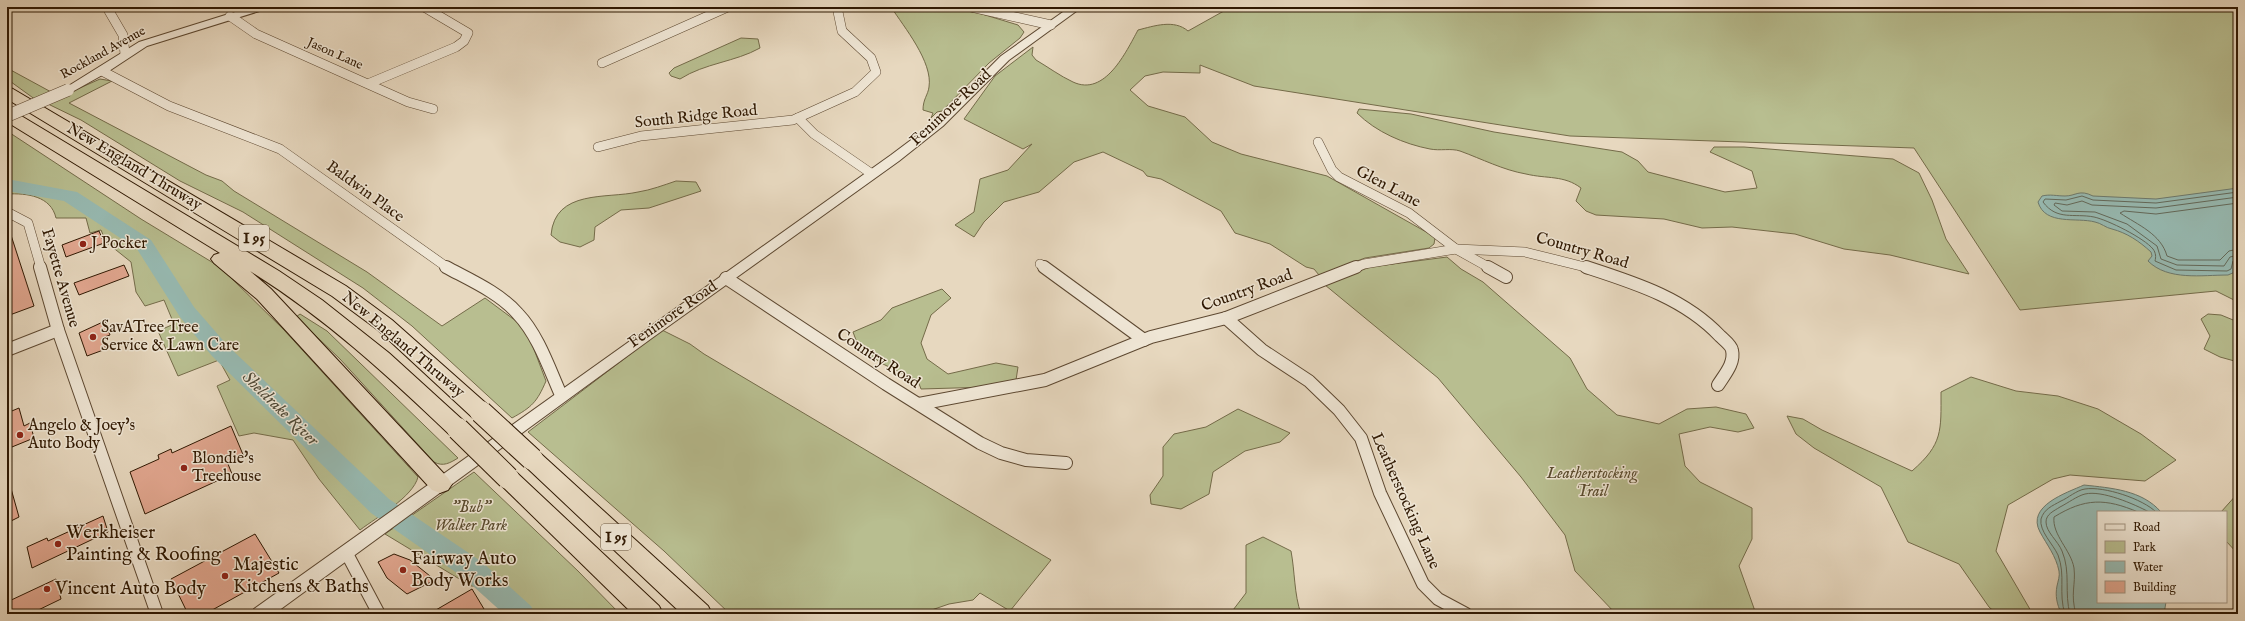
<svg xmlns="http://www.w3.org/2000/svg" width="2245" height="621" font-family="'IM FELL English',serif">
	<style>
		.green { fill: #b8be90; stroke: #746b49 }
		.water { fill: #97bab2; stroke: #6d796c }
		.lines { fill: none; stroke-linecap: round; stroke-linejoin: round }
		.shore { stroke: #63695a; stroke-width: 1 }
		.river { fill: #97bab2; fill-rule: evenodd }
		.building { fill: #e2a790; stroke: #2f1802 }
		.minor-far1-casing { stroke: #5d4831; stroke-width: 10 }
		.minor-casing { stroke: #5d4831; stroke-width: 14 }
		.tertiary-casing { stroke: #5d4831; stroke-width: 2 }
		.motorway-casing { stroke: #2f1802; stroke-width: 2 }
		.minor-far1 { stroke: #efe6d5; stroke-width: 9 }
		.minor { stroke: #efe6d5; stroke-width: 12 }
		.tertiary { fill: #efe6d5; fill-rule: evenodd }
		.motorway { fill: #e7d8bf; fill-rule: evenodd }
		.tertiary-bridge-casing { stroke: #5d4831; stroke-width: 13; stroke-linecap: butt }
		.motorway-bridge-casing { stroke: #2f1802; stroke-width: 24; stroke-linecap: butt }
		.tertiary-bridge { stroke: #efe6d5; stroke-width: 12 }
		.motorway-bridge { stroke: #e7d8bf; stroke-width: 22 }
		.poi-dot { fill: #8f2418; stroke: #efe6d5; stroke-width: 1.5 }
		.labels { text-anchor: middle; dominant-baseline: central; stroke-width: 3; stroke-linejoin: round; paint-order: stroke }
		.far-street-label { font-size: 13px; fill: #2f1802; stroke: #efe6d5 }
		.shield { fill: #efe6d5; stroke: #695641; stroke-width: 1 }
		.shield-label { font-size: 15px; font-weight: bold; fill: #2f1802 }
		.street-label { font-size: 16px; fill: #2f1802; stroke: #efe6d5 }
		.poi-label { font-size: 16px; fill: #2f1802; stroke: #efe6d5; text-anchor: start }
		.park-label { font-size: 16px; font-style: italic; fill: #584a2d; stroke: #efe6d5 }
		.water-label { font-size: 17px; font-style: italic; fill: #4e4937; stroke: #efe6d5 }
		.near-poi-label { font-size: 19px; fill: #2f1802; stroke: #efe6d5; text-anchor: start }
	</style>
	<rect width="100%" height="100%" fill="#e7d8bf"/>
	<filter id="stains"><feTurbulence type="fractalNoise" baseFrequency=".005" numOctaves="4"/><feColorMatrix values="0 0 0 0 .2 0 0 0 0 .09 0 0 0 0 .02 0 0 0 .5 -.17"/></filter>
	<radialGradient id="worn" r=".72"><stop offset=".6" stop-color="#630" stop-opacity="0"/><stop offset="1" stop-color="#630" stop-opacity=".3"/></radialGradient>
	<!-- green -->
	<g class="green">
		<path d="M891,7H959L1018,25L1024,32L1020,38L989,63L942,111L937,112L931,118L933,113L923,110C923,99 928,95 929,87C933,62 904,27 891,7Z"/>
		<path d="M1231,7H2238V302L2216,291L2020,310L1914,148L1570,136L1254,86L1200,65V73L1163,72L1145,76L1130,90L1148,106L1185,117L1212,142L1241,154L1327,176L1428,233L1435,238L1434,244L1429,248L1365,258L1319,275L1314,269L1306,267L1270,244L1235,233L1221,211L1161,179L1147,176L1143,171L1103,152L1074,162L1039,192L1004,202L984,222L974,237L955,225L974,212L980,179L1008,170L1032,144L1023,149L964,119L995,76L1033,47L1032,55L1036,60C1048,67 1060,76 1073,82C1105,97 1126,52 1138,30C1154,26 1174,19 1188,31Z"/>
		<path d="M741,38L758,39L760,48C735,62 705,63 680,79L671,76L669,73L674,68Z"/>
		<polygon points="7,68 53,93 36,100 7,79"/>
		<path d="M100,79L112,81L69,103L206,175L222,181L234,191L367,272L442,326L485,298L520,324L532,344L546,381C537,402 532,407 512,418L412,326L363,288L243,212L180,181L81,120L46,103Z"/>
		<path d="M1359,109L1411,114L1494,132L1622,152L1638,161L1648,172L1725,192L1757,188L1752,171L1710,152L1714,147H1744L1893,159L1919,173L1932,200L1946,239L1969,274L1890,255L1844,249L1795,234L1732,227L1702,228L1664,219L1596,215L1586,211L1576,201L1581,188C1564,175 1547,179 1526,174C1503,170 1482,159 1460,151C1451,148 1440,151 1430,149C1404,144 1376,132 1357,113Z"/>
		<path d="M7,131L141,219L220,267L284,330L418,477C413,497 377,517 360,530L319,479L293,440L254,433L239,436L217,386L230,380L219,360L178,376L158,331L174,324L164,300L145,306L136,292L131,262L106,242L101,230L90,233L86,218H56C51,196 27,193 7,194Z"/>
		<path d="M676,181L696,182L701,191L649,208L621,210L595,227L594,240L580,247L560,242L551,235C555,189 607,199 638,192C651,190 664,185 676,181Z"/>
		<polygon points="1447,257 1461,269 1483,282 1570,358 1587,389 1617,415 1659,424 1687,409 1716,407 1746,414 1754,428 1738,432 1710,427 1679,434 1685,466 1700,482 1752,508 1752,539 1739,566 1756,614 1616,614 1575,571 1565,535 1521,477 1438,378 1325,285 1370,267"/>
		<polygon points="942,289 951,298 931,315 921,343 927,359 948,374 996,363 1018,367 1016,380 989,387 921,389 918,381 883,364 859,348 853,332 881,320 892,308"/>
		<path d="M300,314L327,331L458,458C450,463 443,467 434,462L340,359L296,317Z"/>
		<polygon points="2208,314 2221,315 2238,322 2238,362 2220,357 2204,349 2210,336 2201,319"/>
		<polygon points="662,330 690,344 704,354 1051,560 1010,611 980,593 973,600 949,604 920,614 730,614 664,551 528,432"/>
		<path d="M1971,377L2016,391L2058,396L2098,409L2141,434L2176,460L2145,481L2070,475L2053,479L2008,505L1996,551L2031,611V614H1997L1989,607L1959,564L1908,542L1881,487L1814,448L1796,434L1787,416L1803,419L1822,430L1912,471C1943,444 1941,431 1941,392Z"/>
		<polygon points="1238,409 1290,433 1280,442 1245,451 1213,472 1209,494 1181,509 1151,504 1150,495 1163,476 1163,447 1174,434 1206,427"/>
		<polygon points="474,472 578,571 620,614 512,614 483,586 471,586 385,534"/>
		<polygon points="2238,493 2238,554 2226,541 2226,512 2221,512"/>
		<path d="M1263,537L1291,551C1295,572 1294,594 1301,614H1230L1246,593V545Z"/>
	</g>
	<!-- water -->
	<g class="water">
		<path d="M2238,188V262L2235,266V272L2228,275C2202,275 2168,281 2148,261L2152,256L2151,252C2139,241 2127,233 2112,229C2106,228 2101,223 2095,222C2077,217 2045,226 2038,202L2042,196C2050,194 2057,196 2065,196C2076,196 2079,189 2093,196L2156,199Z"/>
		<path d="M2084,485C2111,488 2142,490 2161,512H2098V602H2166L2164,614L2061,613C2057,604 2055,596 2057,586C2058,581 2060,576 2059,571C2056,556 2047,545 2040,532C2026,506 2066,493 2084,485Z"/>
	</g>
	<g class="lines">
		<!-- shore -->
		<g class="shore">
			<path d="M2238,192L2156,203L2093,200L2082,196L2066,200L2045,199L2043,202C2057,221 2074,213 2094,217C2108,220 2144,238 2153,249C2156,253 2156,257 2155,261L2176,270L2227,271L2231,269L2233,261L2238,260"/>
			<polyline points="2238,197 2156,208 2092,205 2082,201 2067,205 2055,203 2054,205 2062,211 2095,212 2127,224 2157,246 2161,259 2177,265 2224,266 2230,257 2238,255"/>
			<path d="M2238,203L2156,214L2124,211L2120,213C2138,225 2161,234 2167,256L2178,260H2220L2229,251L2238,249"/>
			<path d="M2065,614C2058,593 2066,576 2058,555C2053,544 2039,531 2041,519C2044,509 2052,506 2061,501C2068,498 2077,490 2085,489C2104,486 2143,499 2156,512"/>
			<path d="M2070,614C2064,593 2071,572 2062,551C2058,541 2046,532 2046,522C2046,514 2054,511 2060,507C2068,503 2077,496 2085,494C2102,490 2134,504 2149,512"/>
			<path d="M2076,614C2070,594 2076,585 2074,568C2071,550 2052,535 2054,517C2085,498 2105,498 2138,512"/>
		</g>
		<!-- river -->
		<polygon class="river" points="7,179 77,192 151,240 194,307 228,346 389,499 482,562 531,606 535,614 504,614 464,578 371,513 212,356 180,317 137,249 64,201 7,191"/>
	</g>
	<!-- building -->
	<g class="building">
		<polygon points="7,229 9,229 34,306 7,316"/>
		<polygon points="99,231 104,243 66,257 62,245"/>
		<polygon points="124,265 129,276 79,295 74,283"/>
		<polygon points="105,321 110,335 102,338 106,349 87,356 79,333"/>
		<polygon points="19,408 24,426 30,423 34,438 7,449 7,413"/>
		<polygon points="231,426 244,457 228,464 232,474 145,514 130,472 159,459 158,455 171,449 172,453"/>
		<polygon points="7,485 10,485 19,517 7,523"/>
		<polygon points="103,516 108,532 32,568 27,547 47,538 48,541"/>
		<polygon points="255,534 279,573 205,614 188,614 171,579"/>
		<polygon points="394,554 410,560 435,580 407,594 387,578 378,562"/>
		<polygon points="56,579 61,599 30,614 7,614 7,602"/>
		<polygon points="472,589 484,609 475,614 429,614"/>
	</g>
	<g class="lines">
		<defs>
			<g id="minor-far1">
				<polyline points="111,7 109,11 123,35 125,54"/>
				<polyline points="971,7 1051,25"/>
				<polyline points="230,16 256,34 408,102 433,109"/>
				<polyline points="602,63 728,7"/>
				<polyline points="102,71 169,106 280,149 448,268"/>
				<polyline points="370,83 456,47 464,41 468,33 424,7"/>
				<polyline points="798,118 814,134 872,174"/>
				<polyline points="1318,142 1332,170 1339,177 1409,213 1456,249 1490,268"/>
				<polyline points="598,147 641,136 793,120 855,92 876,72 871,58 842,31 837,7"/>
				<polyline points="7,212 28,223 41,268"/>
				<polyline points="1040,264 1046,268"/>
				<polyline points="1354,268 1364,264 1456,249 1525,252 1589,268"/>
			</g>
			<g id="minor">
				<polyline points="40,267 58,330 157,614"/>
				<path d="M446,267C470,280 500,293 518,314C538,335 549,368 561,395"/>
				<polyline points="1044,267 1144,340"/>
				<polyline points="1488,267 1506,277"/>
				<path d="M1586,267C1635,283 1684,298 1720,336C1724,340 1731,345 1732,350C1735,363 1725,374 1718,385"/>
				<polyline points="726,278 886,384 980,443 1001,453 1026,460 1066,463"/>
				<polyline points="1226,318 1262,350 1309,381 1339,410 1361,438 1380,493 1423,584 1438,599 1466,614"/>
				<polyline points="7,350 58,330"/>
				<polyline points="919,404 1045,380 1151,337 1226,318 1356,267"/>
				<polyline points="346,552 379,614"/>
			</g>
			<g id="tertiary">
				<polygon points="251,7 267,7 266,9 147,46 106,73 72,92 68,93 62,90 139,42"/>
				<polygon points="1070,7 1082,7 1009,60 943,126 899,161 652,338 274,614 251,614 254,609 891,155 935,122 1001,56"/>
			</g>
			<g id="motorway">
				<polygon points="7,87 13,89 346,286 392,320 489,406 492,412 489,418 481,420 473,418 378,330 332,296 7,99"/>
				<path d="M7,110L13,111L279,271L322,300L389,353L466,423L469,429L466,435L458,437L450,435C387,375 324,317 250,271L271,289L448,478L452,484L448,490L440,493L432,490L257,299L214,263L211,259L214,255L220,253L7,122Z"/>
				<polygon points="532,450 540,453 708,606 712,614 682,614 524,465 521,459 524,453"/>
				<polygon points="508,469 516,472 659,606 663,614 633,614 500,484 497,478 500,472"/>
			</g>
		</defs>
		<!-- minor-far1 casing -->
		<use href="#minor-far1" class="minor-far1-casing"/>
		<!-- minor casing -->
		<use href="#minor" class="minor-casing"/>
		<!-- tertiary casing -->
		<use href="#tertiary" class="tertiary-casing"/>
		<!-- motorway casing -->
		<use href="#motorway" class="motorway-casing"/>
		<!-- minor-far1 -->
		<use href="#minor-far1" class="minor-far1"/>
		<!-- minor -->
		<use href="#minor" class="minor"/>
		<!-- tertiary -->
		<use href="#tertiary" class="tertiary"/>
		<!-- motorway -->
		<use href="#motorway" class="motorway"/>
		<defs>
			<polyline id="tertiary-bridge" points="7,116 68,90"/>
			<g id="motorway-bridge">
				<polyline points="481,412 532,459"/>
				<polyline points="458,429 508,478"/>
			</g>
		</defs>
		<!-- tertiary-bridge casing -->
		<use href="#tertiary-bridge" class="tertiary-bridge-casing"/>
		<!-- motorway-bridge casing -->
		<use href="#motorway-bridge" class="motorway-bridge-casing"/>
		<!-- tertiary-bridge -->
		<use href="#tertiary-bridge" class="tertiary-bridge"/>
		<!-- motorway-bridge -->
		<use href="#motorway-bridge" class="motorway-bridge"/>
	</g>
	<!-- markers -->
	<g class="poi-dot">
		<circle cx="83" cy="244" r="4"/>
		<circle cx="93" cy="337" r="4"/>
		<circle cx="20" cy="435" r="4"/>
		<circle cx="184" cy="468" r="4"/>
		<circle cx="58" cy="544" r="4"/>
		<circle cx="403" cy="570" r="4"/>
		<circle cx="225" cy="576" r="4"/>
		<circle cx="47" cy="589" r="4"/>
	</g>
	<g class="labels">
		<!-- far-street labels -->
		<g class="far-street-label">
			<text transform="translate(103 53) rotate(-29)">Rockland Avenue</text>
			<text transform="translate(335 54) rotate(24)">Jason Lane</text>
		</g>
		<!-- shield labels -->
		<g class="shield">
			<rect x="239" y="225" width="30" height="26" rx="3"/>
			<rect x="601" y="524" width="30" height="26" rx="3"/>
		</g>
		<g class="shield-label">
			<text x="254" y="238">I 95</text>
			<text x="616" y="537">I 95</text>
		</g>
		<!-- street labels -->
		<g class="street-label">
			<text transform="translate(951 108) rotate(-43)">Fenimore Road</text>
			<text transform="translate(696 117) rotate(-6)">South Ridge Road</text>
			<text transform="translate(134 167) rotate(31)">New England Thruway</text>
			<text transform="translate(1388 187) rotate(28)">Glen Lane</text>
			<text transform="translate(365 192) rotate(36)">Baldwin Place</text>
			<text transform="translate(1582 251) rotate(16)">Country Road</text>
			<text transform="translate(60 278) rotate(74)">Fayette Avenue</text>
			<text transform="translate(1247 291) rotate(-20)">Country Road</text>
			<text transform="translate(673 315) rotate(-35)">Fenimore Road</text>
			<text transform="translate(403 345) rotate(40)">New England Thruway</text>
			<text transform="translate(878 359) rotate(33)">Country Road</text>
			<text transform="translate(1405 501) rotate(66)">Leatherstocking Lane</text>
		</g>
		<!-- poi labels -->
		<g class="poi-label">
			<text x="91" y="244">J Pocker</text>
			<text x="101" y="328">SavATree Tree<tspan x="101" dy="18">Service &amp; Lawn Care</tspan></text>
			<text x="28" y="426">Angelo &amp; Joey's<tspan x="28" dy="18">Auto Body</tspan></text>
			<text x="192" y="459">Blondie's<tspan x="192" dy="18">Treehouse</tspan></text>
		</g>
		<!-- park labels -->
		<g class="park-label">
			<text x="1592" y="474">Leatherstocking<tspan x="1592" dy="18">Trail</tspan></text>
			<text x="471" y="508">"Bub"<tspan x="471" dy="18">Walker Park</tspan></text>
		</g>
		<!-- water labels -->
		<g class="water-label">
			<text transform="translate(280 409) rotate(44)">Sheldrake River</text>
		</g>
		<!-- near-poi labels -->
		<g class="near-poi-label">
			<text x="66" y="533">Werkheiser<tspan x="66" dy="22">Painting &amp; Roofing</tspan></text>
			<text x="411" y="559">Fairway Auto<tspan x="411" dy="22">Body Works</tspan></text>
			<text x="233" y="565">Majestic<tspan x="233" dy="22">Kitchens &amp; Baths</tspan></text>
			<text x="55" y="589">Vincent Auto Body</text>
		</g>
	</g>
	<!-- margin -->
	<rect width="2245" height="621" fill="none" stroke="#e7d8bf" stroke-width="24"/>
	<rect x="8" y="8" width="2229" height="605" fill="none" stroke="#2f1802" stroke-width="2"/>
	<rect x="12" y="12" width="2221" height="597" fill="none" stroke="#2f1802"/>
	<!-- legend -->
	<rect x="2097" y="511" width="130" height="92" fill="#efe6d5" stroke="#a29481"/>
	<rect x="2105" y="524" width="20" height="6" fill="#efe6d5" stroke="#a29481"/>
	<text x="2133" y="531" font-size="12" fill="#2f1802">Road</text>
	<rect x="2105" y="541" width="20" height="12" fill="#b8be90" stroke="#a29481"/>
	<text x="2133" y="551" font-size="12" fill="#2f1802">Park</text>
	<rect x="2105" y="561" width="20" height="12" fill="#97bab2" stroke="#a29481"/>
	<text x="2133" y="571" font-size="12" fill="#2f1802">Water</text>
	<rect x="2105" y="581" width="20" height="12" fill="#e2a790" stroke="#a29481"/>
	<text x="2133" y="591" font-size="12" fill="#2f1802">Building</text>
	<rect width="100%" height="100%" filter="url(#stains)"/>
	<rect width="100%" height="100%" fill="url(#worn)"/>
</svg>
